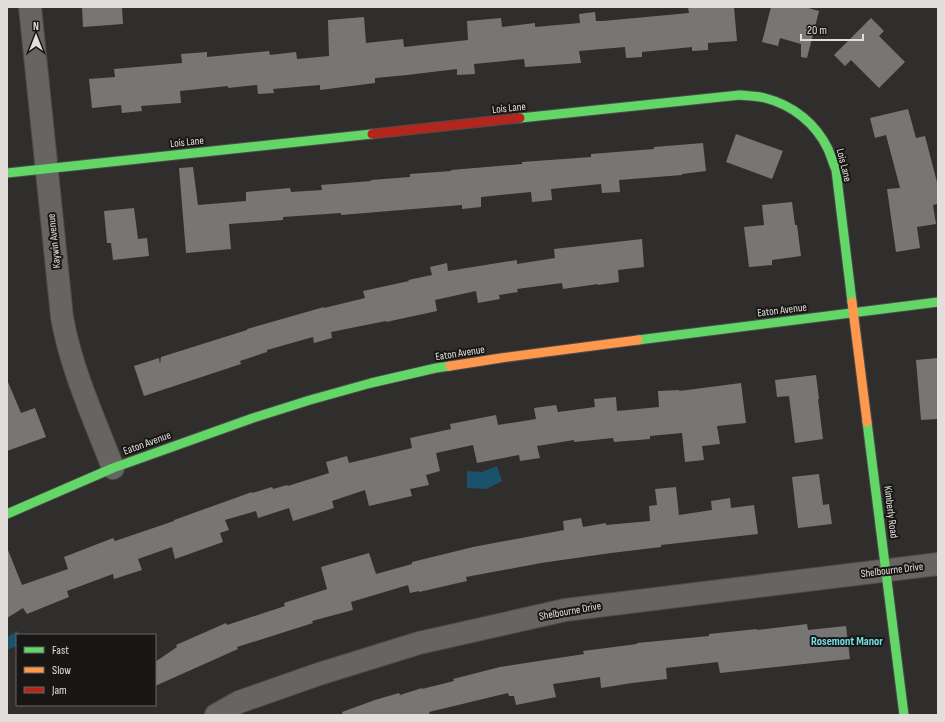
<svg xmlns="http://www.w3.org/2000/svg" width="945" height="722" font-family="'Sofia Sans Condensed',sans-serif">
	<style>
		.water { fill: #1b526b }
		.building { fill: #787674 }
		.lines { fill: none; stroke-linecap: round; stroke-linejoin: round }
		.street-casing { stroke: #4c4b48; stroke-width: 24 }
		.fast-casing { stroke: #4c4b48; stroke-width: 11 }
		.slow-casing { stroke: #4c4b48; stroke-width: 11 }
		.jam-casing { stroke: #4c4b48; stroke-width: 11 }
		.street { stroke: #676564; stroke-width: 22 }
		.fast { stroke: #63d668; stroke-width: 9 }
		.slow { stroke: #ff974d; stroke-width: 9 }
		.jam { stroke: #b3261e; stroke-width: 9 }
		.labels { text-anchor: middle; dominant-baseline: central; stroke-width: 4; stroke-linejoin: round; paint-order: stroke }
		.street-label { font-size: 11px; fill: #e1dedb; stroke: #191715 }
		.neighbourhood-label { font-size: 12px; font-weight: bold; fill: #74e0e7; stroke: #191715 }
	</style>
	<rect width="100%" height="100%" fill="#302e2c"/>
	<!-- water -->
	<g class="water">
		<polygon points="497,466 502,481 486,489 467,488 467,471 482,472"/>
		<polygon points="17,631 19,633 20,635 17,635 17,646 7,650 7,637"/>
	</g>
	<!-- building -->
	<g class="building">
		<polygon points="82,7 122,7 123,24 83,27"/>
		<polygon points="688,7 734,7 737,41 708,43 708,50 692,51 692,47 642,52 642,57 626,58 625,47 579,51 581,63 525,67 524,59 474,64 475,74 457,75 457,69 407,75 375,78 375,83 320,90 320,85 273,89 274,93 258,94 257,85 228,88 228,86 180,91 181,103 141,106 142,111 122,113 121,105 92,108 89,79 115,77 114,69 182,63 181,54 207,52 207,57 269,51 270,55 296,52 297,59 329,56 328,20 364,17 366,43 403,39 404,47 468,40 467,21 501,18 502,27 535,23 535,27 580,23 579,14 595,12 596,21 603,21 689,13"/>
		<polygon points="771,7 805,7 819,11 807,58 801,57 801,44 780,38 778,46 762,42"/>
		<polygon points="871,18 884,31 879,36 905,62 879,88 851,60 845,66 834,55"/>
		<polygon points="908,109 916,138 925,136 938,186 938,204 933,205 936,224 917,227 920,248 896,252 887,189 900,188 886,135 875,138 870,118"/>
		<polygon points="736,134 783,151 772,179 726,162"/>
		<polygon points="703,143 706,171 682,174 682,175 619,180 620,192 602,193 601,184 551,189 552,200 532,202 531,192 481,197 481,207 462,209 462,205 341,215 341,213 283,217 283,220 229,224 231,249 186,253 179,168 193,167 198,205 246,201 246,192 290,188 291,192 322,190 321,185 371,181 371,180 410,177 410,174 451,171 451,170 522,164 522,162 591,157 591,154 654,149 654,147"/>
		<polygon points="792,202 795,225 797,225 801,256 772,260 772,265 749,267 744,227 764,225 762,205"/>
		<polygon points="134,208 138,239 147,238 149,256 113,260 111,243 107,243 104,211"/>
		<polygon points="642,239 644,267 618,270 619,282 598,285 598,284 563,289 562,283 517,289 518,292 499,295 500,299 478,303 476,291 435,300 437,311 386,322 386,321 331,332 332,338 314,343 313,337 267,350 267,352 240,361 241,364 144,396 134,366 159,358 160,364 161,357 247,330 247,329 324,307 324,308 365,298 363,291 409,281 408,280 432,275 430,267 447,263 448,271 517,260 517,264 555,258 554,249"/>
		<polygon points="938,358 938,419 921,420 916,360"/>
		<polygon points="816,375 819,399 818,399 823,439 795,443 789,396 777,397 775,380"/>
		<polygon points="7,382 8,382 21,413 35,408 46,437 7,451"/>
		<polygon points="741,383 746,423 717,426 720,444 702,446 704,460 685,462 682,433 650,436 650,439 614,442 613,438 574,442 574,440 537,446 540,458 520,461 519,455 477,463 473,445 436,453 440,471 426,475 429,485 410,489 412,496 369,506 365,490 332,501 334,508 293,521 289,508 258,518 256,511 225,520 229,530 220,533 223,542 175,559 172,547 138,559 142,570 114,579 113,574 67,591 69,597 27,614 23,608 7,618 7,550 8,550 22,585 68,569 64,557 113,538 115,541 174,521 174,520 252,492 252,493 272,487 273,489 287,485 288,486 329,473 326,462 347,456 349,463 412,448 410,438 451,429 450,424 496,415 498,425 536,419 534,408 556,405 558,412 595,407 594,399 616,397 617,411 659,407 658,391 679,390 679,391"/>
		<polygon points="819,474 823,505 829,504 832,524 798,528 792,477"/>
		<polygon points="676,487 679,515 712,510 711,501 730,498 731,508 754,505 758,534 661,545 661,547 611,553 541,563 466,577 467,581 419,592 419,591 410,593 408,585 351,602 353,610 312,621 313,623 237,647 238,649 155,686 155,662 177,647 176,645 226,623 227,625 285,606 284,603 327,589 321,567 369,553 376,574 412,564 412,562 473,547 564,530 563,521 581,518 583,527 606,523 606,525 650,521 649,506 657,505 655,489"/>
		<polygon points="807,624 808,630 846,626 850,659 720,673 718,662 666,668 667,679 632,683 601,688 600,677 553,684 556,697 516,705 514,696 509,696 508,693 429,712 430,715 343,715 342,712 375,700 399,693 400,695 422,688 422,689 454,681 453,679 500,667 584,654 583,651 637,644 637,643 709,636 709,634 757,629 757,630"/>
	</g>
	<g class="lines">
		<defs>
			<g id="street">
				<path d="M30,7L62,317C71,369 94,418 113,468"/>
				<polyline points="216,715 239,702 319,674 419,643 565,610 938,564"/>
			</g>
			<g id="fast">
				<path d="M520,118L740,95C748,96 757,96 765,98C793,105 816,124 828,149C831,156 833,163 836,170L852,302"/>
				<polyline points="7,173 372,134"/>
				<polyline points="638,340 938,302"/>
				<polyline points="867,422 904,715"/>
				<polyline points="7,514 113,468 253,418 310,400 371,383 436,368 450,366"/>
			</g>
			<g id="slow">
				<polyline points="852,302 867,422"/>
				<polyline points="450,366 501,358 638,340"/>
			</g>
			<polyline id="jam" points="372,134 520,118"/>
		</defs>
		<!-- street casing -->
		<use href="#street" class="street-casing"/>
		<!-- fast casing -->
		<use href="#fast" class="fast-casing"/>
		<!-- slow casing -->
		<use href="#slow" class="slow-casing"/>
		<!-- jam casing -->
		<use href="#jam" class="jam-casing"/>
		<!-- street -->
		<use href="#street" class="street"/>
		<!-- fast -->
		<use href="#fast" class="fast"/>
		<!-- slow -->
		<use href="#slow" class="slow"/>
		<!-- jam -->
		<use href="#jam" class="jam"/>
	</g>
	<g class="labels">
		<!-- street labels -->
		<g class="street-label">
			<text transform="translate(509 108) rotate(-6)">Lois Lane</text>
			<text transform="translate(187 142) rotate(-6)">Lois Lane</text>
			<text transform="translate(844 165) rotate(76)">Lois Lane</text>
			<text transform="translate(54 241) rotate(-96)">Kaywin Avenue</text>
			<text transform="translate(782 310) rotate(-7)">Eaton Avenue</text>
			<text transform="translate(460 353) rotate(-9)">Eaton Avenue</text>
			<text transform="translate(147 443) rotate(-20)">Eaton Avenue</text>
			<text transform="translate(891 512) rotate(83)">Kimberly Road</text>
			<text transform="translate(892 570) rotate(-7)">Shelbourne Drive</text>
			<text transform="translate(570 611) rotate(-10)">Shelbourne Drive</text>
		</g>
		<!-- neighbourhood labels -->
		<g class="neighbourhood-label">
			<text x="847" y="641">Rosemont Manor</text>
		</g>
	</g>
	<!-- border -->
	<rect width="945" height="722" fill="none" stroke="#e1dedb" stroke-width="16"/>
	<!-- legend -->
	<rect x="16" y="634" width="140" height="72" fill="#191715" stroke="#696764"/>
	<rect x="24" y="647" width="20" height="6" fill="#63d668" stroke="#696764"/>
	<text x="52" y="654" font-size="12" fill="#e1dedb">Fast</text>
	<rect x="24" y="667" width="20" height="6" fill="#ff974d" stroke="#696764"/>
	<text x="52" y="674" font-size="12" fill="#e1dedb">Slow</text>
	<rect x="24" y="687" width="20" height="6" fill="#b3261e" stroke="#696764"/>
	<text x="52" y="694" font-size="12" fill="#e1dedb">Jam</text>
	<!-- north arrow -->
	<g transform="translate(36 36)" stroke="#191715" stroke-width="3" paint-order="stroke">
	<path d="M0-3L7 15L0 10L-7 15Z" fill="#e1dedb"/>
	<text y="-6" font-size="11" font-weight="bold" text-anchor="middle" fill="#e1dedb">N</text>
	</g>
	<!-- scale -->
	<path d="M801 34v6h62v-6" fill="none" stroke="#e1dedb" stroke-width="2"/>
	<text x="807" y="34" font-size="12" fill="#e1dedb" stroke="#191715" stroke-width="3" paint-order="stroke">20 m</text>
</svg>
